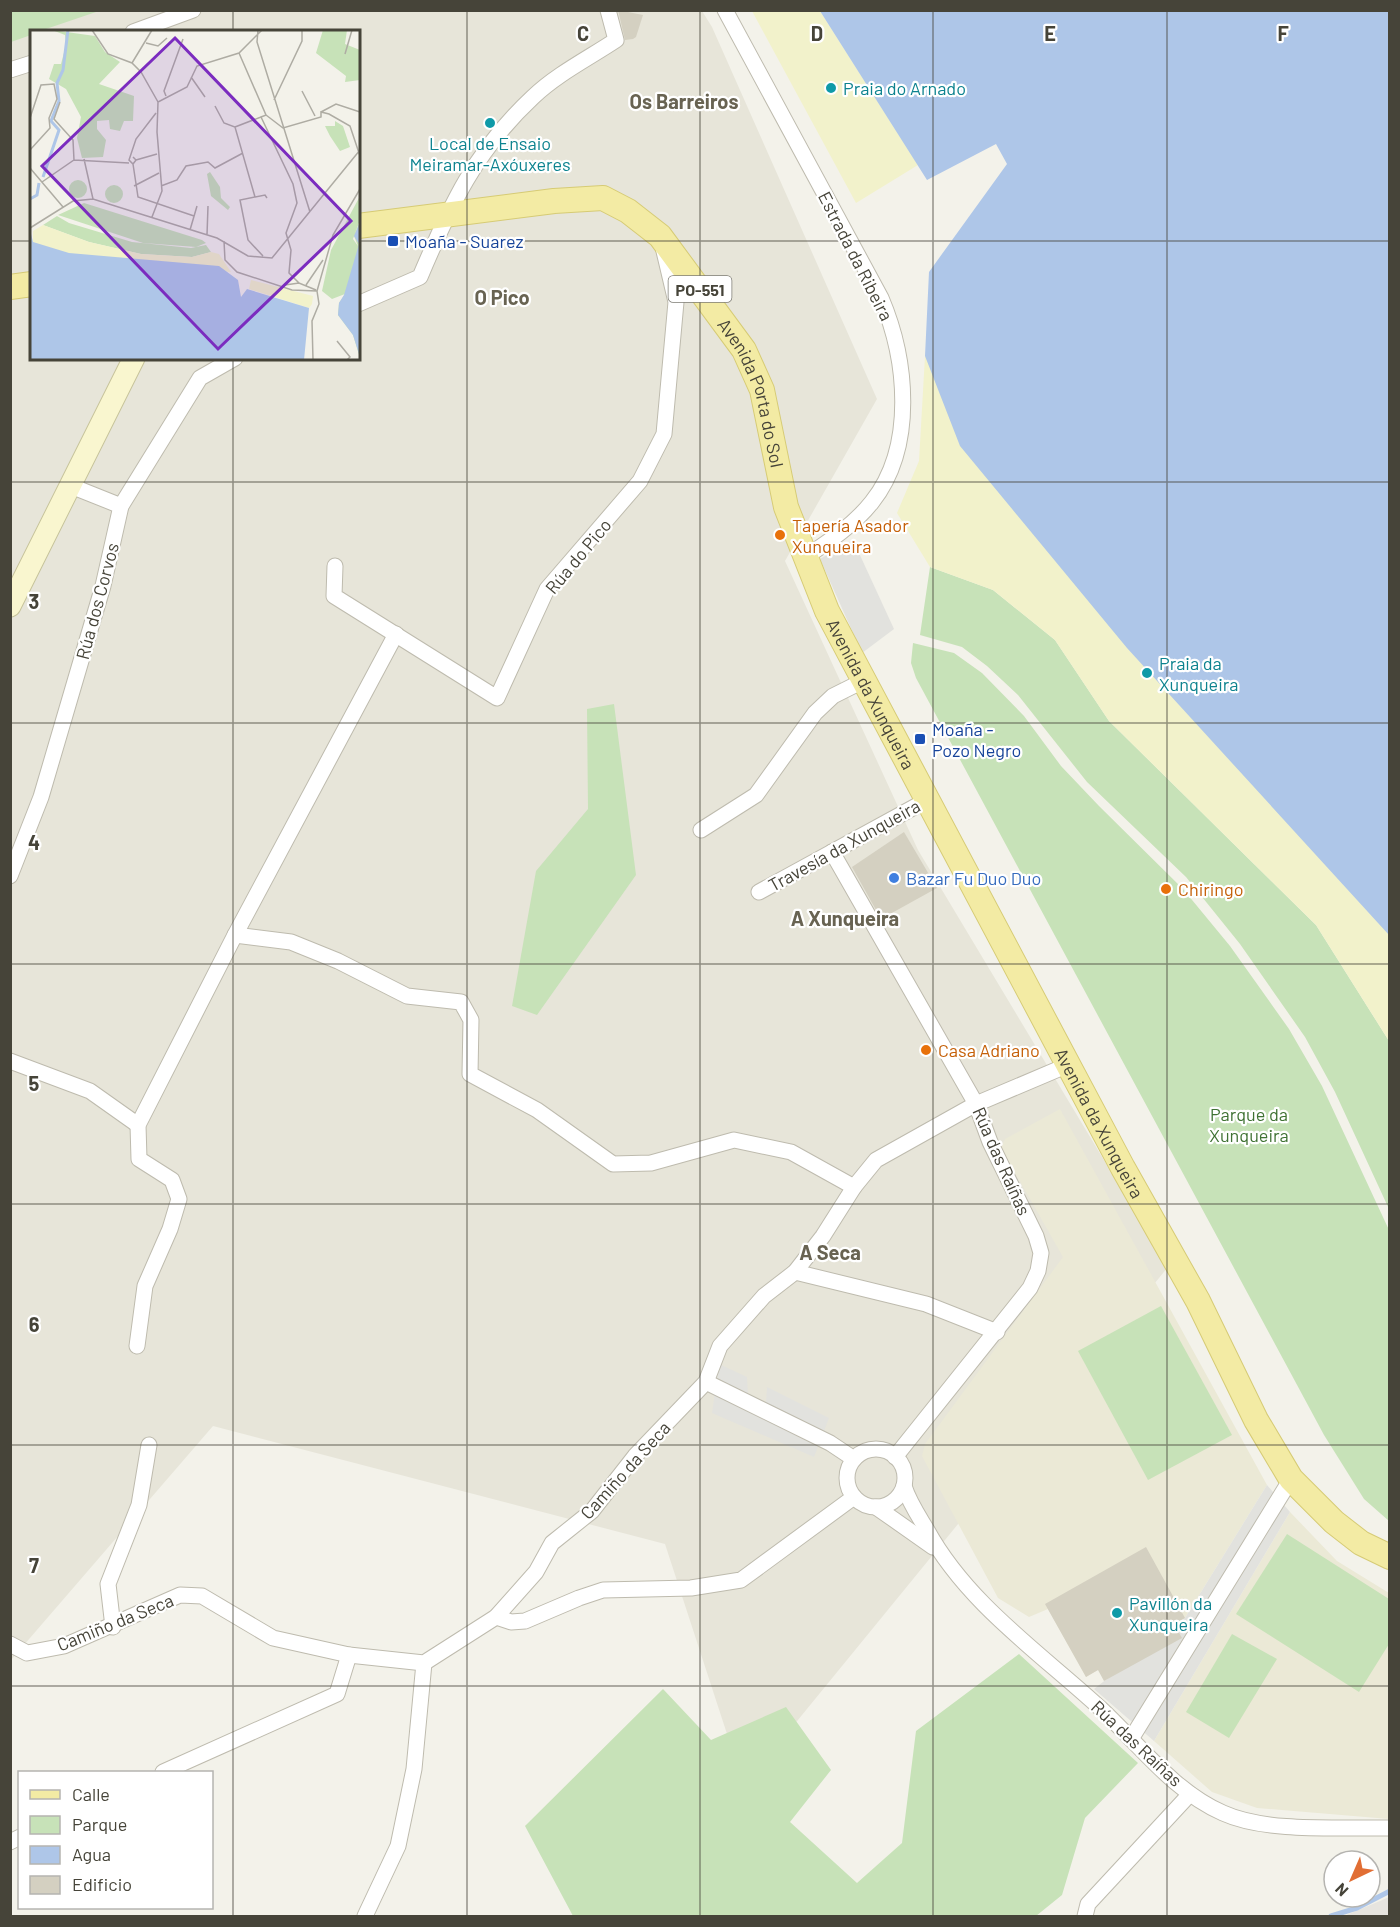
<svg xmlns="http://www.w3.org/2000/svg" width="1400" height="1927" font-family="Barlow,sans-serif">
	<style>
		.residential { fill: #e7e5d9; fill-rule: evenodd }
		.industrial { fill: #e6e4df }
		.education { fill: #ebe9d6 }
		.green { fill: #c7e2b8 }
		.sand { fill: #f2f2cb }
		.parking { fill: #e2e2de }
		.water { fill: #aec6e8 }
		.lines { fill: none; stroke-linecap: round; stroke-linejoin: round }
		.stream { stroke: #aec6e8; stroke-width: 5 }
		.building { fill: #d4d0c1 }
		.street-casing { stroke: #bebbae; stroke-width: 17 }
		.secondary-casing { stroke: #c7c49b; stroke-width: 23 }
		.primary-casing { stroke: #d6cb75; stroke-width: 26 }
		.street { stroke: #fff; stroke-width: 15 }
		.secondary { stroke: #f9f6cf; stroke-width: 21 }
		.primary { stroke: #f3eba4; stroke-width: 24 }
		.grid { fill: none; stroke: #464439; stroke-width: 1.5; stroke-opacity: 0.55 }
		.culture-dot { fill: #0f9aa8; stroke: #fff; stroke-width: 2 }
		.transit-dot { fill: #1a4fb4; stroke: #fff; stroke-width: 2 }
		.food-dot { fill: #e8710a; stroke: #fff; stroke-width: 2 }
		.shop-dot { fill: #3f7fe0; stroke: #fff; stroke-width: 2 }
		.labels { text-anchor: middle; dominant-baseline: central; stroke-width: 4.5; stroke-linejoin: round; paint-order: stroke }
		.shield { fill: #fff; stroke: #7e7c74; stroke-width: 1.5 }
		.shield-label { font-size: 16px; font-weight: bold; fill: #464439 }
		.culture-label { font-size: 18px; fill: #0d838f; stroke: #fff; text-anchor: start }
		.transit-label { font-size: 18px; fill: #164399; stroke: #fff; text-anchor: start }
		.street-label { font-size: 18px; fill: #464439; stroke: #fff }
		.food-label { font-size: 18px; fill: #c56008; stroke: #fff; text-anchor: start }
		.shop-label { font-size: 18px; fill: #366cbe; stroke: #fff; text-anchor: start }
		.park-label { font-size: 18px; fill: #3f7233; stroke: #fff }
		.neighbourhood-label { font-size: 20px; font-weight: bold; fill: #686352; stroke: #fff }
		.inset-river { fill: none; stroke: #aec6e8; stroke-width: 3 }
		.inset-road { fill: none; stroke: #aeaca3; stroke-width: 1.5 }
		.view { fill: #7b2cbf; fill-opacity: 0.15; stroke: #7b2cbf; stroke-width: 3 }
		.inset-edge { fill: none; stroke: #464439; stroke-width: 3 }
		.grid-label { font-size: 20px; text-anchor: middle; font-weight: bold; fill: #464439; stroke: #fff; stroke-width: 4.5; stroke-linejoin: round; paint-order: stroke }
	</style>
	<rect width="100%" height="100%" fill="#f3f2ea"/>
	<!-- residential -->
	<path class="residential" d="M11,11H702L712,27L877,399L785,561L918,850L1168,1267L744,1786L665,1544L213,1426L11,1660ZM32,32H358V358H32Z"/>
	<!-- industrial -->
	<polygon class="industrial" points="1389,1897 1389,1916 1344,1916 1380,1901"/>
	<!-- education -->
	<g class="education">
		<polygon points="1060,1109 1267,1485 1185,1618 1086,1677 1048,1609 1029,1617 998,1598 922,1456 925,1444 1063,1257 1001,1148 1005,1139"/>
		<polygon points="1290,1512 1337,1561 1389,1593 1389,1819 1257,1808 1212,1792 1154,1741"/>
	</g>
	<!-- green -->
	<g class="green">
		<polygon points="11,10 99,10 99,11 40,31 32,32 31,35 11,42"/>
		<polygon points="930,567 993,590 1055,640 1109,721 1316,925 1389,1041 1389,1209 1335,1092 1305,1037 1240,944 1186,877 1087,782 1018,695 987,666 962,647 920,635"/>
		<polygon points="913,643 954,653 982,673 1024,716 1061,766 1099,806 1183,889 1230,946 1289,1029 1322,1086 1389,1230 1389,1521 1364,1499 1324,1435 916,678 911,663"/>
		<polygon points="614,704 636,875 537,1015 512,1006 536,871 588,809 587,709"/>
		<polygon points="1161,1306 1232,1435 1148,1480 1078,1351"/>
		<polygon points="1287,1534 1389,1599 1389,1644 1359,1692 1236,1614"/>
		<polygon points="1232,1634 1277,1659 1229,1738 1186,1712"/>
		<polygon points="1019,1654 1138,1763 1085,1818 1062,1895 1036,1916 573,1916 525,1826 663,1689 711,1740 786,1707 831,1770 790,1822 857,1883 902,1843 916,1731"/>
	</g>
	<!-- sand -->
	<g class="sand">
		<polygon points="752,11 820,11 918,165 856,203"/>
		<polygon points="925,356 1137,593 1389,861 1389,1041 1316,925 1109,721 1055,640 993,590 930,567 897,513 919,461"/>
	</g>
	<!-- parking -->
	<g class="parking">
		<polygon points="853,540 894,629 862,653 820,559"/>
		<polygon points="719,1364 747,1377 748,1395 766,1403 767,1387 829,1418 814,1457 712,1413"/>
		<polygon points="1267,1485 1290,1512 1154,1741 1094,1689 1185,1618"/>
	</g>
	<!-- water -->
	<polygon class="water" points="820,11 1389,11 1389,935 1127,648 960,446 925,356 929,272 1007,164 996,144 927,180"/>
	<g class="lines">
		<!-- stream -->
		<polyline class="stream" points="1331,1916 1357,1908 1390,1891"/>
	</g>
	<!-- building -->
	<g class="building">
		<polygon points="618,10 643,15 636,37 633,39 625,40"/>
		<polygon points="904,832 937,888 881,919 852,867"/>
		<polygon points="1146,1547 1185,1618 1174,1624 1182,1638 1104,1681 1098,1670 1086,1677 1045,1604"/>
	</g>
	<g class="lines">
		<defs>
			<g id="street">
				<path d="M725,10L881,298C907,359 916,446 872,502C854,525 828,542 804,558"/>
				<polyline points="133,32 193,10"/>
				<polyline points="10,70 32,63"/>
				<path d="M358,304L420,277C450,206 475,151 533,97C557,74 589,58 616,40L608,10"/>
				<polyline points="71,486 121,506"/>
				<polyline points="335,566 334,596 497,698 547,589 640,481 664,434 676,302 663,247"/>
				<polyline points="701,830 756,795 815,713 833,696 863,681"/>
				<polyline points="832,852 976,1104 990,1142 1036,1236 1041,1253 1038,1271 1030,1288 895,1457"/>
				<polyline points="10,876 41,797 103,586 121,506 200,378 235,358"/>
				<polyline points="759,892 929,799"/>
				<polyline points="235,935 291,942 338,961 407,996 461,1002 471,1020 470,1074 537,1110 613,1164 651,1163 734,1140 791,1152 854,1187"/>
				<polyline points="10,1061 90,1091 138,1125"/>
				<polyline points="795,1272 926,1304 997,1332"/>
				<polyline points="137,1346 145,1286 170,1229 179,1199 172,1180 139,1159 138,1125 235,935 396,634"/>
				<polyline points="706,1382 830,1443 854,1459"/>
				<circle cx="876" cy="1478" r="29"/>
				<path d="M904,1486C909,1502 918,1515 927,1530C967,1603 1039,1652 1100,1708C1138,1743 1174,1792 1223,1813C1267,1833 1341,1827 1390,1828"/>
				<polyline points="876,1507 933,1547"/>
				<polyline points="496,1617 511,1622 525,1621 579,1598 603,1590 691,1588 741,1580 854,1497"/>
				<polyline points="113,1627 108,1584 139,1505 149,1445"/>
				<polyline points="10,1644 27,1653 64,1646 180,1595 202,1596 273,1638 349,1655 424,1663 496,1617 536,1572 552,1543 592,1511 635,1456 706,1382 720,1346 764,1296 795,1272 823,1236 854,1187 876,1160 976,1104 1068,1065"/>
				<polyline points="1131,1739 1291,1479"/>
				<polyline points="163,1772 337,1694 349,1655"/>
				<polyline points="10,1842 20,1837"/>
				<polyline points="365,1916 398,1846 414,1769 424,1663"/>
				<polyline points="1085,1916 1088,1904 1190,1794"/>
			</g>
			<polyline id="secondary" points="10,606 134,358"/>
			<g id="primary">
				<path id="s1" d="M358,226L554,201L603,198L628,211L660,236L744,350L762,390L786,507L827,611L1123,1168L1198,1301L1256,1420L1291,1479L1334,1522L1361,1543L1390,1557"/>
				<polyline points="10,287 32,284"/>
			</g>
		</defs>
		<!-- street casing -->
		<use href="#street" class="street-casing"/>
		<!-- secondary casing -->
		<use href="#secondary" class="secondary-casing"/>
		<!-- primary casing -->
		<use href="#primary" class="primary-casing"/>
		<!-- street -->
		<use href="#street" class="street"/>
		<!-- secondary -->
		<use href="#secondary" class="secondary"/>
		<!-- primary -->
		<use href="#primary" class="primary"/>
	</g>
	<!-- grid -->
	<path class="grid" d="M233,10V32M467,10V1916M700,10V1916M933,10V1916M1167,10V1916M10,241H32M358,241H1390M233,358V1916M10,482H1390M10,723H1390M10,964H1390M10,1204H1390M10,1445H1390M10,1686H1390"/>
	<!-- markers -->
	<g class="culture-dot">
		<circle cx="831" cy="88" r="6"/>
		<circle cx="490" cy="123" r="6"/>
		<circle cx="1147" cy="673" r="6"/>
		<circle cx="1117" cy="1613" r="6"/>
	</g>
	<g class="transit-dot">
		<rect x="387" y="235" width="12" height="12" rx="3"/>
		<rect x="914" y="733" width="12" height="12" rx="3"/>
	</g>
	<g class="food-dot">
		<circle cx="780" cy="535" r="6"/>
		<circle cx="1166" cy="889" r="6"/>
		<circle cx="926" cy="1050" r="6"/>
	</g>
	<circle class="shop-dot" cx="894" cy="878" r="6"/>
	<g class="labels">
		<!-- shield labels -->
		<rect class="shield" x="668.5" y="276" width="63" height="26" rx="4.5"/>
		<g class="shield-label">
			<text x="700" y="289">PO-551</text>
		</g>
		<!-- culture labels -->
		<g class="culture-label">
			<text x="843" y="88">Praia do Arnado</text>
			<text x="490" y="143" text-anchor="middle">Local de Ensaio<tspan x="490" dy="21">Meiramar-Axóuxeres</tspan></text>
			<text x="1159" y="663">Praia da<tspan x="1159" dy="21">Xunqueira</tspan></text>
			<text x="1129" y="1603">Pavillón da<tspan x="1129" dy="21">Xunqueira</tspan></text>
		</g>
		<!-- transit labels -->
		<g class="transit-label">
			<text x="405" y="241">Moaña - Suarez</text>
			<text x="932" y="729">Moaña -<tspan x="932" dy="21">Pozo Negro</tspan></text>
		</g>
		<!-- street labels -->
		<g class="street-label">
			<text transform="translate(856 256) rotate(63)">Estrada da Ribeira</text>
			<text stroke="none"><textPath href="#s1" startOffset="500">Avenida Porta do Sol</textPath></text>
			<text transform="translate(578 556) rotate(-50)">Rúa do Pico</text>
			<text transform="translate(97 601) rotate(-75)">Rúa dos Corvos</text>
			<text stroke="none"><textPath href="#s1" startOffset="826">Avenida da Xunqueira</textPath></text>
			<text transform="translate(844 845) rotate(-29)">Travesía da Xunqueira</text>
			<text stroke="none"><textPath href="#s1" startOffset="1312">Avenida da Xunqueira</textPath></text>
			<text transform="translate(1002 1161) rotate(66)">Rúa das Raíñas</text>
			<text transform="translate(625 1470) rotate(-48)">Camiño da Seca</text>
			<text transform="translate(115 1622) rotate(-22)">Camiño da Seca</text>
			<text transform="translate(1137 1743) rotate(43)">Rúa das Raíñas</text>
		</g>
		<!-- food labels -->
		<g class="food-label">
			<text x="792" y="525">Tapería Asador<tspan x="792" dy="21">Xunqueira</tspan></text>
			<text x="1178" y="889">Chiringo</text>
			<text x="938" y="1050">Casa Adriano</text>
		</g>
		<!-- shop labels -->
		<g class="shop-label">
			<text x="906" y="878">Bazar Fu Duo Duo</text>
		</g>
		<!-- park labels -->
		<g class="park-label">
			<text x="1249" y="1114">Parque da<tspan x="1249" dy="21">Xunqueira</tspan></text>
		</g>
		<!-- neighbourhood labels -->
		<g class="neighbourhood-label">
			<text x="684" y="101">Os Barreiros</text>
			<text x="502" y="297">O Pico</text>
			<text x="845" y="918">A Xunqueira</text>
			<text x="830" y="1252">A Seca</text>
		</g>
	</g>
	<!-- overview -->
	<g transform="translate(30 30)">
		<rect width="330" height="330" fill="#f3f2ea"/>
		<path d="M22,0L65,6L75,22L90,32L69,54L104,66L103,91H94L90,101L80,99L79,90L67,91V99L76,110L73,127L52,128L47,108L51,87L36,59L19,49L24,34H31L36,15L35,5ZM293,0H317L315,14L330,20V50L315,52L316,46L286,23ZM305,91L313,96L320,117L310,121L300,106L295,96H305ZM180,142L190,157L191,168L200,177L198,180L181,166L177,144ZM39 159a9 9 0 1 1 18 0a9 9 0 1 1-18 0ZM75 164a9 9 0 1 1 18 0a9 9 0 1 1-18 0ZM330,166V190L323,209L328,216L324,206L330,192V328L323,305L308,285L309,273L315,264L302,269L292,261L301,220ZM54,173L172,210L176,213L166,217L113,213L28,185ZM27,186L39,193L102,212L161,218L176,215L181,222L162,227L111,224L59,212L13,195Z" fill="#c7e2b8"/>
		<path d="M13,195L59,212L111,224L162,227L181,222L189,224L201,242L46,231L3,212V201ZM221,250L283,266L282,274L279,278L219,259Z" fill="#f2f2cb"/>
		<path d="M330,192V327L323,305L308,285L309,273L314,265L329,214L324,206ZM1,204L3,212L39,223L189,236L208,250L211,267L217,259L279,278L274,330H0Z" fill="#aec6e8"/>
		<path class="inset-river" d="M13,147L29,100L21,91L29,71L27,53L33,40L38,0M0,169L7,165L9,153"/>
		<path class="inset-road" d="M62,0L78,24L102,33L111,42L128,72M228,0L227,12L280,182M116,13L128,16L137,8M209,23L236,85M315,24L322,0M102,33L122,0M161,47L175,67M272,61L285,86M136,66L134,61L153,9M244,70L272,11V0M30,72L24,89L43,110L44,130M185,76L194,93L205,97L225,167M291,82L306,74L330,82M0,88L11,55L24,54L27,69L19,88L20,98L0,120M205,97L231,87M103,127L106,130L103,134L99,130L106,109L126,83M54,129L63,169M106,130L127,124M103,134L108,167L164,186M0,138L33,177M12,152L44,130L99,133M104,156L129,143M131,156L147,150L156,136L178,132L185,138L213,123M122,187L132,161L127,102L128,72L157,57L167,36L209,23L232,0M0,198L43,171L63,169L187,208L218,226L242,228L330,120M160,200L167,176M177,205L178,176M194,211L195,230L207,242L262,260L287,261M233,226L218,210L210,170L235,165L237,168M269,253L259,243L261,220L256,203L267,173L263,154L231,87L236,85L253,98L291,87V82L299,84L320,96L330,126M255,255L269,253L286,260M276,255L293,230M287,261L303,205L330,159M307,311L320,327L317,330M283,330L282,291L289,274L287,261"/>
		<path class="view" d="M145,8L321,191L188,319L12,136Z"/>
		<rect width="330" height="330" class="inset-edge"/>
	</g>
	<g class="grid-label">
		<text x="583" y="41">C</text>
		<text x="817" y="41">D</text>
		<text x="1050" y="41">E</text>
		<text x="1283" y="41">F</text>
		<text x="34" y="609">3</text>
		<text x="34" y="850">4</text>
		<text x="34" y="1091">5</text>
		<text x="34" y="1332">6</text>
		<text x="34" y="1573">7</text>
	</g>
	<!-- border -->
	<rect width="1400" height="1927" fill="none" stroke="#464439" stroke-width="24"/>
	<!-- legend -->
	<rect x="18" y="1771" width="195" height="138" fill="#ffffff" stroke="#b5b4b0" stroke-width="1.5"/>
	<rect x="30" y="1790" width="30" height="9" fill="#f3eba4" stroke="#b5b4b0" stroke-width="1.5"/>
	<text x="72" y="1801" font-size="18" fill="#464439">Calle</text>
	<rect x="30" y="1816" width="30" height="18" fill="#c7e2b8" stroke="#b5b4b0" stroke-width="1.5"/>
	<text x="72" y="1831" font-size="18" fill="#464439">Parque</text>
	<rect x="30" y="1846" width="30" height="18" fill="#aec6e8" stroke="#b5b4b0" stroke-width="1.5"/>
	<text x="72" y="1861" font-size="18" fill="#464439">Agua</text>
	<rect x="30" y="1876" width="30" height="18" fill="#d4d0c1" stroke="#b5b4b0" stroke-width="1.5"/>
	<text x="72" y="1891" font-size="18" fill="#464439">Edificio</text>
	<!-- north arrow -->
	<g transform="translate(1352 1879) rotate(224)"><circle r="28" fill="#ffffff" stroke="#b5b4b0" stroke-width="1.5"/>
	<path d="M0-4.5L10 22L0 15L-10 22Z" fill="#e16e34"/>
	<text y="-9" font-size="16" font-weight="bold" text-anchor="middle" fill="#464439">N</text>
	</g>
</svg>
